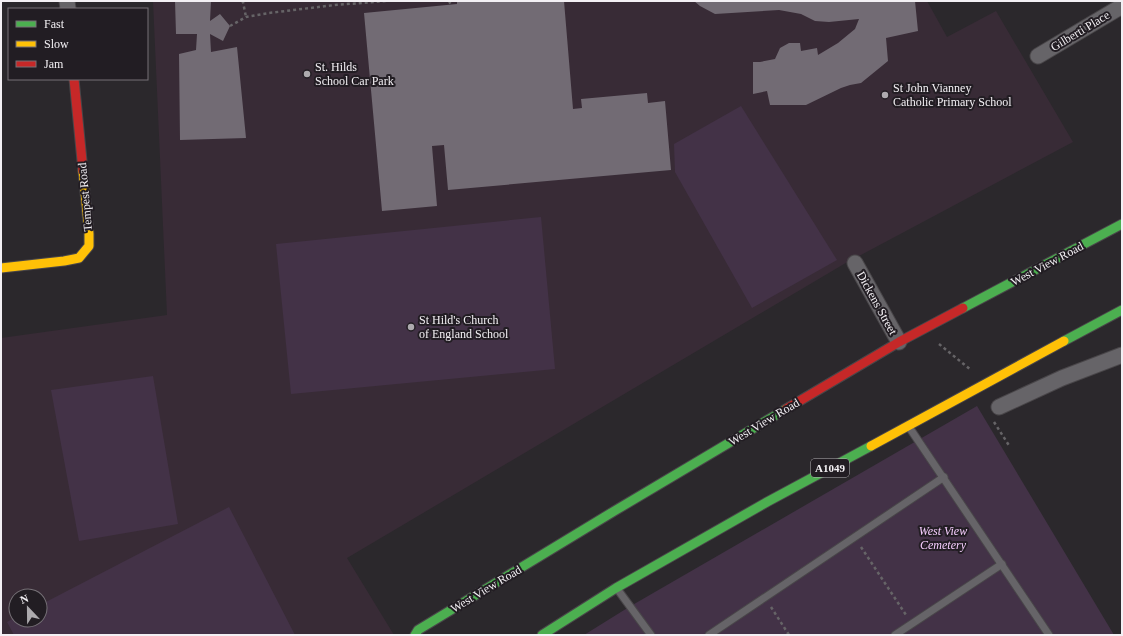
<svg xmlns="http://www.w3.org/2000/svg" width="1123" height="636" font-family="Georgia,serif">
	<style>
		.education { fill: #382b36; fill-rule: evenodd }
		.green { fill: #433247 }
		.building { fill: #726b74 }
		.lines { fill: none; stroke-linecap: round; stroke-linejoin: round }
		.lane-casing { stroke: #494649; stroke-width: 9 }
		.street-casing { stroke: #494649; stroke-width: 17 }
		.fast-casing { stroke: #494649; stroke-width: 11 }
		.slow-casing { stroke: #494649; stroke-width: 11 }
		.jam-casing { stroke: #494649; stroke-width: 11 }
		.path { stroke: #666467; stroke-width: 2.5; stroke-dasharray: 3 3; stroke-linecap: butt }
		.lane { stroke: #666468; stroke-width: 7 }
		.street { stroke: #666468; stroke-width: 15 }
		.fast { stroke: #4caf50; stroke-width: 9 }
		.slow { stroke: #ffc107; stroke-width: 9 }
		.jam { stroke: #c62828; stroke-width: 9 }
		.poi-dot { fill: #adaaae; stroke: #221d23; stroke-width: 1.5 }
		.labels { text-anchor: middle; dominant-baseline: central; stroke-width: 4; stroke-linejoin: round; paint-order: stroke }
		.shield { fill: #221d23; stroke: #b4b1b5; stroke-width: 1 }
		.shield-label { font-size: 11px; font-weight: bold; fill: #f3f0f4 }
		.street-label { font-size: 12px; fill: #f3f0f4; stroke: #221d23 }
		.poi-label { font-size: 12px; fill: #f3f0f4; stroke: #221d23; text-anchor: start }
		.park-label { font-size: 12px; font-style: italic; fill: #f6cefe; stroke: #221d23 }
	</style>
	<rect width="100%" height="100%" fill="#2b282c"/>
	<!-- education -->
	<path class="education" d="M153,1H927L947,37L996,11L1073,142L844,264L347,558L394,635H1V338L167,315ZM16,596H40V620H16Z"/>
	<!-- green -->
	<g class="green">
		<polygon points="741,106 837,260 752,308 675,172 674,144"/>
		<polygon points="541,217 555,369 291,394 276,244"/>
		<polygon points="153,376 178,524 79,541 51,390"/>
		<polygon points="977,406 1114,635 584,635 629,607"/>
		<polygon points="229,507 295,635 14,635 7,622 16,617 16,620 40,620 40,605"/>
	</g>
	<!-- building -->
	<g class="building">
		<polygon points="175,1 211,1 210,21 220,14 230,26 223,41 210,34 211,52 237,47 246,138 180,140 179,54 196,50 197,34 176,34"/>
		<polygon points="457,1 564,1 573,109 582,108 581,99 647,93 648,103 665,101 671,170 448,190 444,145 432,146 437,206 382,211 364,13 457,4"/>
		<polygon points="694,1 915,1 918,31 886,38 888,61 861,83 850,85 841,88 806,105 770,105 767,91 753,94 753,62 760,62 775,59 780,48 789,43 800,43 801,51 817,48 818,55 838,43 855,29 859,19 829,22 815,21 801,14 779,10 715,14 700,6"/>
	</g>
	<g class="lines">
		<defs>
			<g id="lane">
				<polyline points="909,427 1049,635"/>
				<polyline points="618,590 651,635"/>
				<polyline points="709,635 944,477"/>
				<polyline points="895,635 1002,564"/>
			</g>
			<g id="street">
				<polyline points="67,1 68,9"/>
				<polyline points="1038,56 1122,6"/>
				<polyline points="855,263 899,342"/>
				<polyline points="999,407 1062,378 1122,355"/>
			</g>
			<g id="fast">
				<polyline points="963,308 1122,224"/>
				<polyline points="1064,341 1122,310"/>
				<polyline points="415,635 418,630 616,510 786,409"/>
				<polyline points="542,635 616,588 767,502 871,446"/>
			</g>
			<g id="slow">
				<polyline points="1,268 64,261 79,258 89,246 89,234 83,171"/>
				<polyline points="871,446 1064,341"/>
			</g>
			<g id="jam">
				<polyline points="74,79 83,171"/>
				<polyline points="786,409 899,342 963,308"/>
			</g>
		</defs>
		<!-- lane casing -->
		<use href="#lane" class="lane-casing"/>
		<!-- street casing -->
		<use href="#street" class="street-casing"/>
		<!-- fast casing -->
		<use href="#fast" class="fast-casing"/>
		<!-- slow casing -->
		<use href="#slow" class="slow-casing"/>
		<!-- jam casing -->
		<use href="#jam" class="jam-casing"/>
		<!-- path -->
		<g class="path">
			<polyline points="242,1 243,2 246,17"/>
			<polyline points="449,1 451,5"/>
			<polyline points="230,26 246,17 269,13 335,5 387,1"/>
			<polyline points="939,344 971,370"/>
			<polyline points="994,422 1010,447"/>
			<polyline points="861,547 906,615"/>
			<polyline points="771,607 789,635"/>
		</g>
		<!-- lane -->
		<use href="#lane" class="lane"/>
		<!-- street -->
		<use href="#street" class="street"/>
		<!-- fast -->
		<use href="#fast" class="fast"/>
		<!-- slow -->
		<use href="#slow" class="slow"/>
		<!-- jam -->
		<use href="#jam" class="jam"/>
	</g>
	<!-- markers -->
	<g class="poi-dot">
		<circle cx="307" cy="74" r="4"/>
		<circle cx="885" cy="95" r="4"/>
		<circle cx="411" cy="327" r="4"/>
	</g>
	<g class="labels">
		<!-- shield labels -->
		<rect class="shield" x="811" y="459" width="38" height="18" rx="3"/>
		<g class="shield-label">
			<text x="830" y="468">A1049</text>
		</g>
		<!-- street labels -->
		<g class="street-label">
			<text transform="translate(1080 31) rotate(-31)">Gilberti Place</text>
			<text transform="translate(85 197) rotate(-95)">Tempest Road</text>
			<text transform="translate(1047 264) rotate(-28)">West View Road</text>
			<text transform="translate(877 303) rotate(61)">Dickens Street</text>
			<text transform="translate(764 422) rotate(-31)">West View Road</text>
			<text transform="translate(486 589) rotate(-31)">West View Road</text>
		</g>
		<!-- poi labels -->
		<g class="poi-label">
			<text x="315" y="67">St. Hilds<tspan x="315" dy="14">School Car Park</tspan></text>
			<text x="893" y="88">St John Vianney<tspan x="893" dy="14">Catholic Primary School</tspan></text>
			<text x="419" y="320">St Hild's Church<tspan x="419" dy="14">of England School</tspan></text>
		</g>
		<!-- park labels -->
		<g class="park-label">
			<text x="943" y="531">West View<tspan x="943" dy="14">Cemetery</tspan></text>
		</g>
	</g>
	<!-- border -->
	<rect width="1123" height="636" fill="none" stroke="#f3f0f4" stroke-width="4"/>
	<!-- legend -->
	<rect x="8" y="8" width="140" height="72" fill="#221d23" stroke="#767177"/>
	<rect x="16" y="21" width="20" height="6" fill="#4caf50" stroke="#767177"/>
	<text x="44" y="28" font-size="12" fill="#f3f0f4">Fast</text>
	<rect x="16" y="41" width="20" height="6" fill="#ffc107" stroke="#767177"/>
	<text x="44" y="48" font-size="12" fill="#f3f0f4">Slow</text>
	<rect x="16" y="61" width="20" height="6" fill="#c62828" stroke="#767177"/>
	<text x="44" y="68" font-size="12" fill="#f3f0f4">Jam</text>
	<!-- north arrow -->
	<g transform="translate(28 608) rotate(338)"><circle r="19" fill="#221d23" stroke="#767177"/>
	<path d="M0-3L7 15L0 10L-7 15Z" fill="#adaaae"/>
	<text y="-6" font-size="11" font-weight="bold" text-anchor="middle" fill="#f3f0f4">N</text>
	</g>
</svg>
